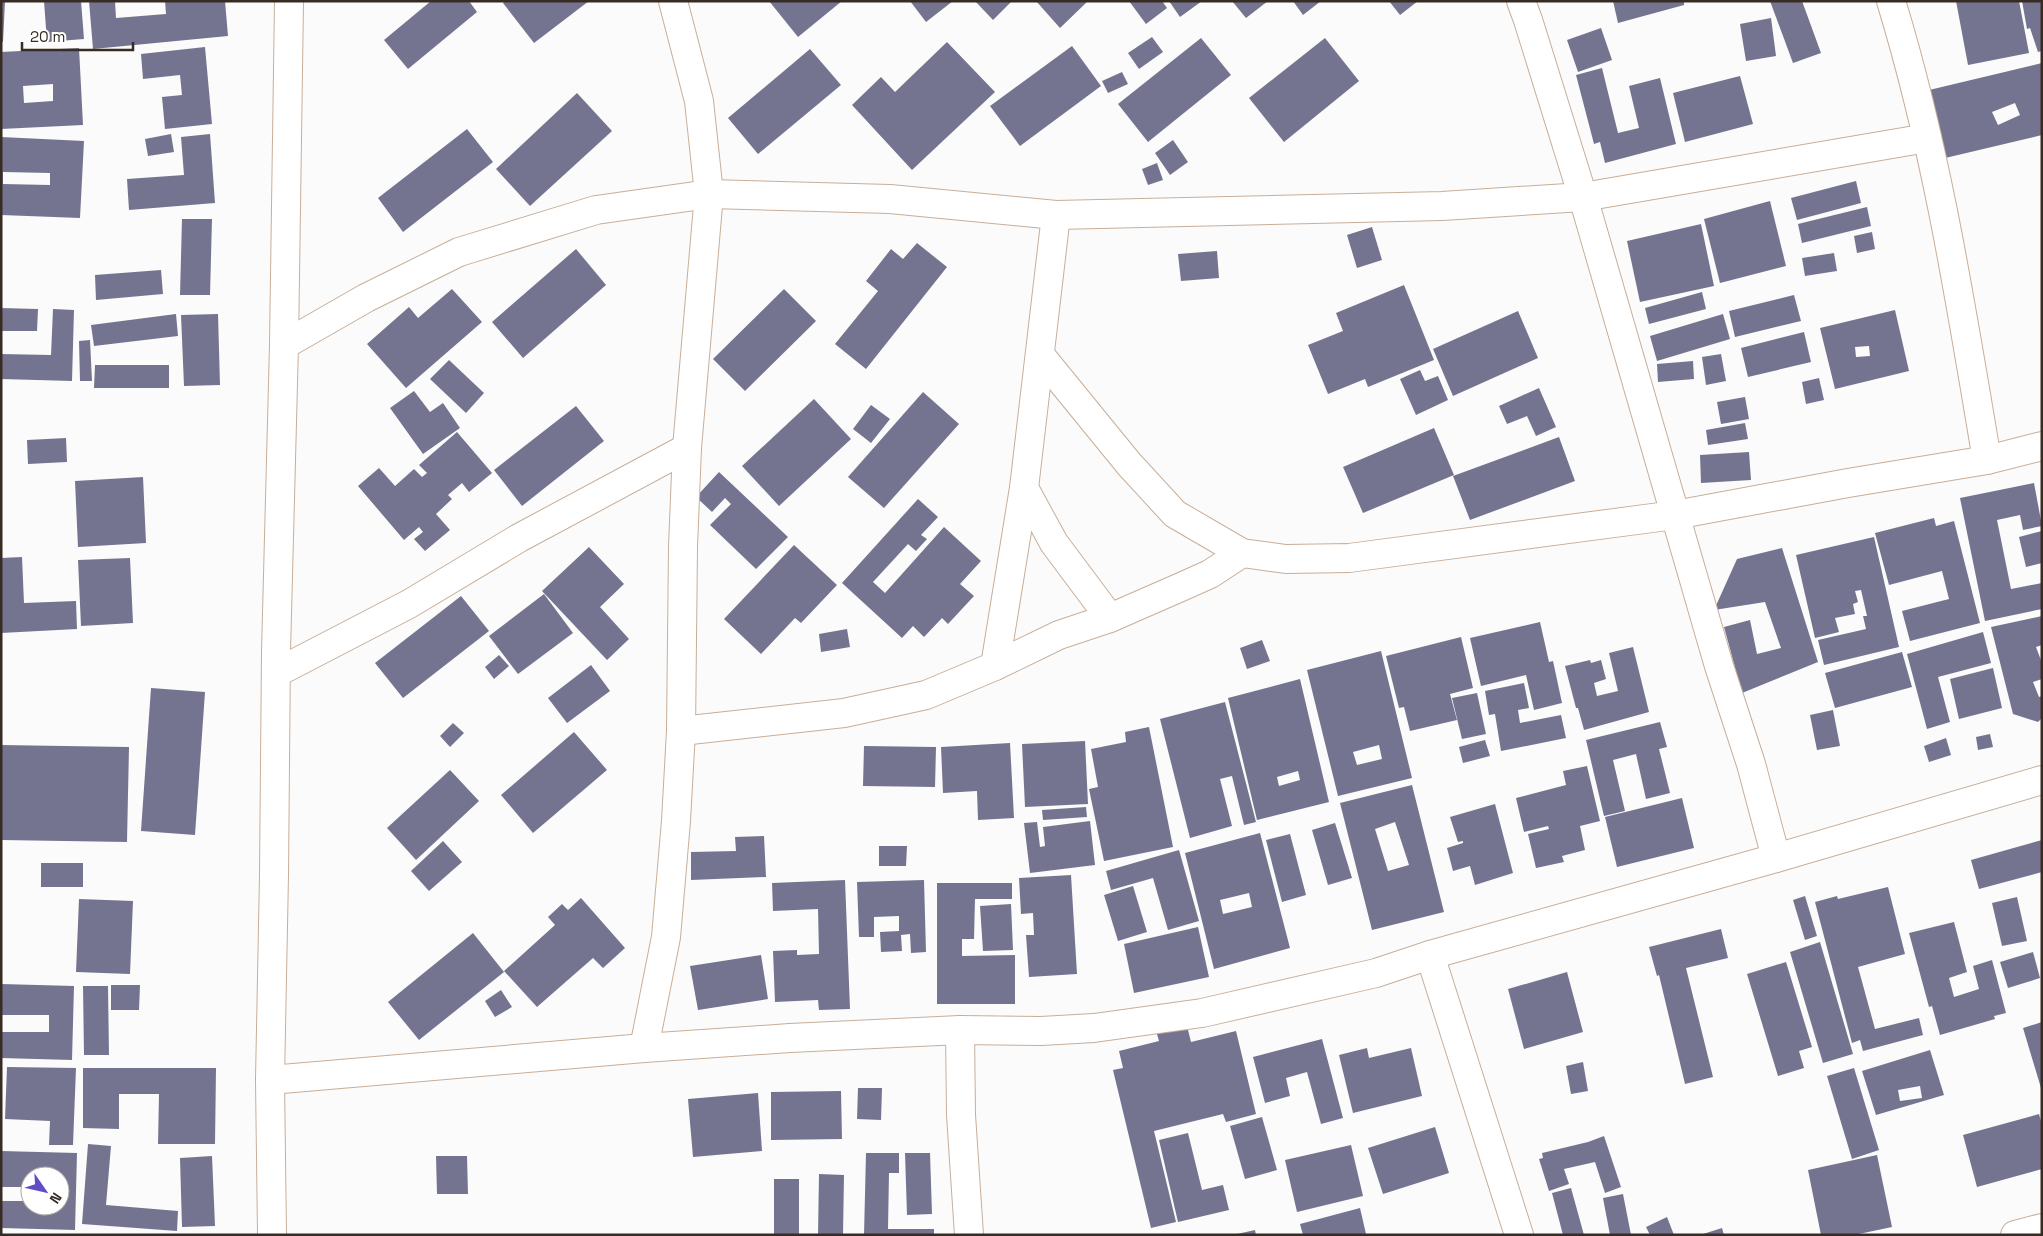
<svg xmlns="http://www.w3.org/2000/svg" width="2043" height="1236" font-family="'Space Grotesk',sans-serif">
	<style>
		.building { fill: #747490; fill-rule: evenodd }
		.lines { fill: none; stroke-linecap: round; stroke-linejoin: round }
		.minor-casing { stroke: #c8ae98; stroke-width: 30 }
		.minor { stroke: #fff; stroke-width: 28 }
	</style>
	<rect width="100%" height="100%" fill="#fbfbfb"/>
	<!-- building -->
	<g class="building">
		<polygon points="1,1 5,1 3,42 1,42"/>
		<polygon points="44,1 81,1 84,39 47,42"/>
		<polygon points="89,1 115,1 116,18 166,14 165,1 225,1 228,36 93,49"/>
		<polygon points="431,1 469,1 477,12 408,69 384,40"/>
		<polygon points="505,1 589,1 534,43 503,3"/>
		<polygon points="769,1 842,1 798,37"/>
		<polygon points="910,1 953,1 926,22"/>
		<polygon points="975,1 1012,1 993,20"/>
		<polygon points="1036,1 1088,1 1060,28"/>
		<polygon points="1129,1 1162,1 1167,8 1146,24"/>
		<polygon points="1169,1 1202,1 1180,17"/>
		<polygon points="1232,1 1268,1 1246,18"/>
		<polygon points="1293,1 1321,1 1303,15"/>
		<polygon points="1389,1 1418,1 1400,15"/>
		<polygon points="1613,1 1684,1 1684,5 1618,23"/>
		<polygon points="1770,1 1802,1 1821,53 1793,63"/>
		<polygon points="1956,1 2019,1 2029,53 1968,65"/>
		<polygon points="2022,1 2042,1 2042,51 2038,52 2030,28 2027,29"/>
		<polygon points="1771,18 1776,56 1746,61 1740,24"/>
		<polygon points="1601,28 1612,60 1578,72 1567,40"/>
		<polygon points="1152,37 1163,52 1139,69 1128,53"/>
		<polygon points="1201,38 1231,75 1148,142 1118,104"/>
		<polygon points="1325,38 1359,81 1284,142 1249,98"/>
		<polygon points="947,42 995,92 912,170 852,105 881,77 895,92"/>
		<polygon points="1072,46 1101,86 1020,146 990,106"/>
		<polygon points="205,47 212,124 165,129 162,97 182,95 180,75 143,79 141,54"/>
		<path d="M79,48L83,125L1,129V52ZM53,84V101L24,103L23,86Z"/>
		<polygon points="810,49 841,85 758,154 728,118"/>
		<path d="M2042,63V135L1941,159L1925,91ZM2015,103L2020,115L1998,125L1992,112Z"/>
		<polygon points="1602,68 1618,133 1639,128 1629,86 1660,78 1676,144 1605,163 1600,142 1594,144 1576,75"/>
		<polygon points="1122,72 1128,84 1108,93 1102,81"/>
		<polygon points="1740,76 1753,124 1685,142 1673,93"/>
		<polygon points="577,93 612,131 530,206 496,169"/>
		<polygon points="467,129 493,162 403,232 378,198"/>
		<polygon points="171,134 174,152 148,156 145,139"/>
		<polygon points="210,134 215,203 129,210 127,179 184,175 181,137"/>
		<path d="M1,137L84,141L80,218L1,215ZM3,172L50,173V185L3,184Z"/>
		<polygon points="1173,140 1188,162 1170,175 1155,153"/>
		<polygon points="1157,163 1163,180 1148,185 1142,169"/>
		<polygon points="1856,181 1861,203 1797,220 1791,198"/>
		<polygon points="1770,201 1786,266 1720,283 1704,219"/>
		<polygon points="1867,207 1871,226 1802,243 1798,224"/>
		<polygon points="182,219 212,219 210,295 180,295"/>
		<polygon points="1701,224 1714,286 1640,302 1627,241"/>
		<polygon points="1372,227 1382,260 1357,268 1347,235"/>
		<polygon points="1872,232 1875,249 1857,253 1854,236"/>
		<polygon points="917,243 947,267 866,369 835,344 878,291 866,281 891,249 903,259"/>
		<polygon points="576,249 606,285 523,358 492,322"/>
		<polygon points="1217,251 1219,278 1181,281 1178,254"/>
		<polygon points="1834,253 1837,271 1805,276 1802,258"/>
		<polygon points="161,270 163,294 96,300 95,275"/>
		<polygon points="1404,285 1434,360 1368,387 1365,379 1328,394 1308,345 1343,331 1336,313"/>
		<polygon points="452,289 482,322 406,388 367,344 409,307 418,318"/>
		<polygon points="784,289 816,321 745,391 713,359"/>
		<polygon points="1702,292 1706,309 1649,324 1645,308"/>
		<polygon points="1794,295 1801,321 1735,337 1729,311"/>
		<polygon points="1,308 38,309 37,331 1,331"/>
		<polygon points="53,309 74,310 72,381 1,379 1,354 51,355"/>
		<path d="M1895,310L1909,371L1835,389L1820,328ZM1869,346L1870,356L1856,357L1855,347Z"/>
		<polygon points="1518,311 1538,358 1453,396 1433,349"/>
		<polygon points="176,314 178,336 94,346 91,325"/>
		<polygon points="218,314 220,385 184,386 181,315"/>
		<polygon points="1723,314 1730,339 1657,361 1650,336"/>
		<polygon points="1804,332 1811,362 1748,377 1741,348"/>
		<polygon points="90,340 92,381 80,381 79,341"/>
		<polygon points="1721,354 1726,381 1706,385 1702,357"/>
		<polygon points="449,360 484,393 466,413 430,379"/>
		<polygon points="1693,361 1694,379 1658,382 1657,364"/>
		<polygon points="95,365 169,365 169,388 94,388"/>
		<polygon points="1420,370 1425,381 1438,376 1448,400 1416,415 1400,379"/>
		<polygon points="1819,378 1824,400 1806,404 1802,382"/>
		<polygon points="1539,388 1556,427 1536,436 1527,416 1507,424 1499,406"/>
		<polygon points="414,391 430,412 443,403 460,428 423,454 390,408"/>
		<polygon points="923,392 959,424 884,508 848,477"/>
		<polygon points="1745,397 1749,419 1721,424 1717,402"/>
		<polygon points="814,399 851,439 779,506 742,466"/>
		<polygon points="871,405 890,419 871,443 853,429"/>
		<polygon points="576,406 604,441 522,506 494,470"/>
		<polygon points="1745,423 1748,439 1708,445 1706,430"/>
		<polygon points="1434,428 1454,475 1363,513 1343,467"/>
		<polygon points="457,432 492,473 469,492 462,483 448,495 452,499 436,514 450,530 425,551 414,539 423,532 419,527 404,540 358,486 379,468 395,486 414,469 422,477 427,473 419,465"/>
		<polygon points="1559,437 1575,481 1470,520 1453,476"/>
		<polygon points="66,438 67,462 28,464 27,440"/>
		<polygon points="1749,452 1751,480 1701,483 1700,455"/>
		<polygon points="719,472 788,537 756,569 710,525 731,504 725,498 712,512 696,497"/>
		<polygon points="143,477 146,543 78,547 75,481"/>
		<polygon points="2034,483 2042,526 2023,530 2020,515 1997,520 2011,589 2042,583 2042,609 1985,621 1960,498"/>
		<polygon points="918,499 938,517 921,535 927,539 916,551 908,544 873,582 885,593 944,527 981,561 960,584 974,596 948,624 942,618 924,637 913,626 902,638 842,583"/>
		<polygon points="1934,518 1936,526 1954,521 1980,623 1910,641 1902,611 1949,599 1942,571 1889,585 1875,533"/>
		<polygon points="2042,531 2042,563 2026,567 2019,537"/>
		<polygon points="1874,537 1899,647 1824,665 1818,640 1866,629 1863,616 1867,616 1861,590 1855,591 1858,602 1853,604 1855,614 1835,618 1839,632 1815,638 1796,555"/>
		<polygon points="794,545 837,585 801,623 795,618 761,654 724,619"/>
		<polygon points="589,547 624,584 600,607 629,639 607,660 542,591"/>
		<polygon points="1782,548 1818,662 1742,693 1724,627 1750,620 1757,654 1781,648 1765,602 1714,610 1737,559"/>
		<polygon points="22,557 24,603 76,601 77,629 1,633 1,558"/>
		<polygon points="130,558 133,623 81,626 78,560"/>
		<polygon points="544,594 573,633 518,674 489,636"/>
		<polygon points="461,596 489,631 403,698 375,663"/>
		<polygon points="2042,616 2042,645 2036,647 2042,663 2042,679 2033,682 2039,697 2042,696 2042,718 2038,722 2013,714 1991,627"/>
		<polygon points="1540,622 1549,662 1553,661 1562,703 1534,710 1526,675 1481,686 1470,638"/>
		<polygon points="847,629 850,647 821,652 819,634"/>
		<polygon points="1983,632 1991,663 1938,677 1950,722 1927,729 1907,654"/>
		<polygon points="1461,637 1473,688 1450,694 1457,720 1410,731 1404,707 1399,708 1386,656"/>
		<polygon points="1262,640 1270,661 1247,669 1240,648"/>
		<polygon points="1633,647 1649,712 1584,730 1578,708 1576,708 1565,666 1590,660 1591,663 1601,660 1606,679 1594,683 1597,696 1618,691 1609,653"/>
		<path d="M1381,651L1412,778L1338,796L1307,670ZM1379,745L1382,759L1357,765L1353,752Z"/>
		<polygon points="1902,652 1912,687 1835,708 1825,673"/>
		<polygon points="499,655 509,666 494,679 485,667"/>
		<polygon points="591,665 610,691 567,723 548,698"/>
		<polygon points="1993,668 2002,708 1959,719 1950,679"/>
		<path d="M1300,679L1329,802L1257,820L1228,698ZM1298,771L1300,780L1279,786L1277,777Z"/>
		<polygon points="1524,683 1529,708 1518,710 1520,723 1561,715 1566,738 1501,751 1495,714 1489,715 1485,691"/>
		<polygon points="151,688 205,692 195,835 141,831"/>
		<polygon points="1477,693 1486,734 1462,739 1452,698"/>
		<polygon points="1225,702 1256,822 1244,825 1232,776 1220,779 1232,826 1190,838 1160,719"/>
		<polygon points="1833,710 1840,746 1817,750 1810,715"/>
		<polygon points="1660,722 1667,747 1659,749 1670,793 1646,799 1636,754 1613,760 1625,811 1604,816 1586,740"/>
		<polygon points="453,723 464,733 450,747 440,736"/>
		<polygon points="1149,727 1173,847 1104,861 1089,789 1098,787 1091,749 1126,742 1125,732"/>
		<polygon points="574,732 607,770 533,833 501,795"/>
		<polygon points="1990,734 1993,747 1978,750 1976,737"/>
		<polygon points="1946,738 1951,755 1929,762 1924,746"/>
		<polygon points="1485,740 1490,756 1463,763 1459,747"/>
		<polygon points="1085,741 1088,804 1025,807 1022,744"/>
		<polygon points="1010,743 1014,818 978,820 977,791 943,793 941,747"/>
		<polygon points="1,745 129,747 127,842 1,840"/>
		<polygon points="864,746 936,747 935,787 863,786"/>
		<polygon points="1587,766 1600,821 1580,826 1585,850 1562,856 1564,862 1536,868 1528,834 1549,829 1548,826 1524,832 1516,798 1566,785 1563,771"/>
		<polygon points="450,770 479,801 416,860 387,828"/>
		<path d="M1412,785L1444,912L1372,930L1340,803ZM1395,822L1409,865L1388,871L1375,829Z"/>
		<polygon points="1682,798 1694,848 1617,867 1605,817"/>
		<polygon points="1495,804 1513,873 1475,885 1470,866 1453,871 1447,848 1463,843 1463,841 1458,842 1450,817"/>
		<polygon points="1086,807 1087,817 1043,820 1042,810"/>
		<polygon points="1090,821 1095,865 1030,873 1024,823 1037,822 1040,847 1045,846 1043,827"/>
		<polygon points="1335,823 1352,878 1328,885 1312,830"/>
		<path d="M1260,833L1290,948L1214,969L1185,853ZM1249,893L1252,907L1223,914L1220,900Z"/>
		<polygon points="1290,834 1306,895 1282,902 1266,840"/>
		<polygon points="764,836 766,877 691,880 691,852 736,851 735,837"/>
		<polygon points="2042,840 2042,872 1979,889 1971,860"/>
		<polygon points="443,841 462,862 429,891 411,871"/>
		<polygon points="879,846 907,846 906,866 879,866"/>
		<polygon points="1179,850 1199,921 1168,930 1153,878 1111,890 1106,871"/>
		<rect x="41" y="863" width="42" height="24"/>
		<polygon points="1071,875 1077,974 1029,977 1026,935 1034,935 1033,913 1021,914 1019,878"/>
		<polygon points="845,880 850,1009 819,1010 818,1000 775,1002 773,951 797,950 797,955 819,954 818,909 773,911 772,883"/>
		<polygon points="924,880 926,952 911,953 910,934 901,935 902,951 881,952 880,932 899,931 899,916 874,917 874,937 859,937 857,882"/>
		<polygon points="937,883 1012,883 1012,899 975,899 974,939 962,939 962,956 1015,955 1015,1004 937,1004"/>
		<polygon points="1133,886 1147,932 1118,941 1104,895"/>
		<polygon points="1888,887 1905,954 1858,967 1875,1029 1919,1018 1923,1035 1863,1051 1860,1040 1852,1043 1815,902 1837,896 1838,899"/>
		<polygon points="1805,896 1817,936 1805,940 1793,900"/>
		<polygon points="2017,897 2027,941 2002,946 1992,903"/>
		<polygon points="581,898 625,948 603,968 593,958 537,1007 504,971 555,925 548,917 562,904 568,910"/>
		<polygon points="79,899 133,901 130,974 76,972"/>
		<polygon points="1011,904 1013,950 983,951 980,906"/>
		<polygon points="1954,922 1967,972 1949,978 1954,997 1979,989 1973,966 1992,960 2006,1013 1994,1016 1995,1019 1940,1035 1932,1006 1929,1007 1909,933"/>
		<polygon points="1198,927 1209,977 1134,993 1124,944"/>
		<polygon points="1721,929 1728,958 1686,968 1713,1077 1685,1084 1659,975 1657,976 1649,947"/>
		<polygon points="473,933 504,972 419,1040 388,1002"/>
		<polygon points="1820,942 1853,1054 1823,1063 1790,952"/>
		<polygon points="2033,952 2040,978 2008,988 2000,962"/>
		<polygon points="761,955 768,999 698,1010 690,966"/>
		<polygon points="1786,962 1812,1047 1799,1051 1804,1068 1778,1076 1747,974"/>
		<polygon points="1567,972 1583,1032 1524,1049 1508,989"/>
		<polygon points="1,984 74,986 72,1060 1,1058 1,1032 49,1032 49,1015 1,1015"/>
		<polygon points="111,985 140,985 139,1010 111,1010"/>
		<polygon points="83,986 108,986 109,1055 84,1055"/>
		<polygon points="501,990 512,1007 495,1017 485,1001"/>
		<polygon points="2042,1022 2042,1088 2041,1088 2023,1028"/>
		<polygon points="1187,1026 1191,1042 1236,1031 1256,1114 1226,1122 1223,1114 1154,1131 1176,1222 1151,1228 1113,1070 1123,1068 1119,1051 1159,1041 1157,1034"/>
		<polygon points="1322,1039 1343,1118 1321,1124 1307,1072 1286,1078 1290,1096 1265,1103 1253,1057"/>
		<polygon points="1367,1048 1369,1058 1411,1048 1422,1096 1353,1113 1339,1055"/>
		<path d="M1930,1050L1944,1095L1876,1115L1862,1071ZM1920,1086L1922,1098L1900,1101L1898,1090Z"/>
		<polygon points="1583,1062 1588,1091 1571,1094 1566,1066"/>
		<polygon points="7,1067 76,1068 73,1145 49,1145 50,1121 5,1119"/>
		<polygon points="83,1068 216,1068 215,1144 158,1144 159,1094 119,1094 119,1129 83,1128"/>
		<polygon points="1854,1068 1879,1150 1852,1159 1827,1076"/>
		<polygon points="858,1088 882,1088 881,1120 857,1119"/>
		<polygon points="841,1091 842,1139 771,1140 771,1092"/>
		<polygon points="758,1093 762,1151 693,1157 688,1099"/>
		<polygon points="2039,1114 2042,1125 2042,1169 1977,1187 1963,1135"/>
		<polygon points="1262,1117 1277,1170 1245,1179 1230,1126"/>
		<polygon points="1435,1127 1449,1173 1383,1194 1368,1148"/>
		<polygon points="1188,1133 1202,1190 1223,1185 1229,1210 1178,1222 1159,1140"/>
		<polygon points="1604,1136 1621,1187 1605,1193 1595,1162 1564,1169 1569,1184 1549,1191 1539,1159 1543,1158 1542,1153 1588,1142"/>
		<polygon points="88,1144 111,1146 106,1205 178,1211 177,1231 82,1224"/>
		<polygon points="1351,1145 1363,1196 1297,1212 1285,1160"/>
		<polygon points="1,1151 77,1153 75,1230 1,1228 1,1201 30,1201 30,1206 60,1206 60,1176 30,1176 30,1187 1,1187"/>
		<polygon points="866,1153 899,1153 899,1173 889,1173 888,1229 934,1229 934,1235 864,1235"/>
		<polygon points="905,1153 930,1153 932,1214 907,1215"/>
		<polygon points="1877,1155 1892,1227 1854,1235 1821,1235 1808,1170"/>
		<polygon points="212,1156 215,1226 182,1227 180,1158"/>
		<polygon points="436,1156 467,1156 468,1194 437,1194"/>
		<polygon points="819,1174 844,1175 843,1235 818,1235"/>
		<rect x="774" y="1179" width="25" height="56"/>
		<polygon points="1571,1188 1584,1235 1563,1235 1552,1193"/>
		<polygon points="1623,1194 1631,1235 1610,1235 1603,1198"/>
		<polygon points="1360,1208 1366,1234 1303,1235 1300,1224"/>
		<polygon points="1667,1217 1674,1235 1650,1235 1646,1227"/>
		<polygon points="1722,1228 1724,1235 1703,1235 1703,1234"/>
		<polygon points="1255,1230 1256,1235 1237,1235 1237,1234"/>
	</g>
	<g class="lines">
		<defs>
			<g id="minor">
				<polyline points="1521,1 1528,20 1583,197 1719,666 1751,764 1776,858"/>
				<path d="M1891,1C1937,151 1961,306 1987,460"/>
				<polyline points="284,345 366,298 459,252 596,210 709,194 890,199 1056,215 1442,206 1583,197 1927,138"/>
				<polyline points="1041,356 1129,464 1175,514 1242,553 1286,559 1349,558 1675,515 1848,483 1987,460 2042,446"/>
				<polyline points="1024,488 1054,543 1110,618"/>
				<polyline points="995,666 1024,488 1056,215"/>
				<polyline points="276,673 409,604 519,538 687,448"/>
				<polyline points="681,731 844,713 926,695 995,666 1059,635 1110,618 1181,587 1210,574 1242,553"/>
				<polyline points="1430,955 1519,1235"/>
				<polyline points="960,1030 961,1115 969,1235"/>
				<polyline points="644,1048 666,937 676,821 681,731 683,547 687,448 709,194 699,101 673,1"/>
				<polyline points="270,1080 644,1048 790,1038 960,1030 1041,1031 1094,1028 1202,1013 1376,973 1430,955 1776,858 2042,780"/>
				<polyline points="272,1235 270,1080 274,875 276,652 284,345 289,1"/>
				<polyline points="2015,1235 2042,1228"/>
			</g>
		</defs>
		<!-- minor casing -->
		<use href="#minor" class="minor-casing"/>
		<!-- minor -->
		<use href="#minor" class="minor"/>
	</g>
	<!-- border -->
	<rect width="2043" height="1236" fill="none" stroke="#362c23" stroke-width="5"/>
	<!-- north arrow -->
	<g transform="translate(45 1191) rotate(124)"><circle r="24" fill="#ffffff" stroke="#afaba7"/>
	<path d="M0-4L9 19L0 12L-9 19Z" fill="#614ec7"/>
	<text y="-8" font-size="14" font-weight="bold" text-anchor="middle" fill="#362c23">N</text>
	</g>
	<!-- scale -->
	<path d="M22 42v8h111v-8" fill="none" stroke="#362c23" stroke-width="2.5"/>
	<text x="30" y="42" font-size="15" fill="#362c23" stroke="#ffffff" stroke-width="4" paint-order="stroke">20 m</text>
</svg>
